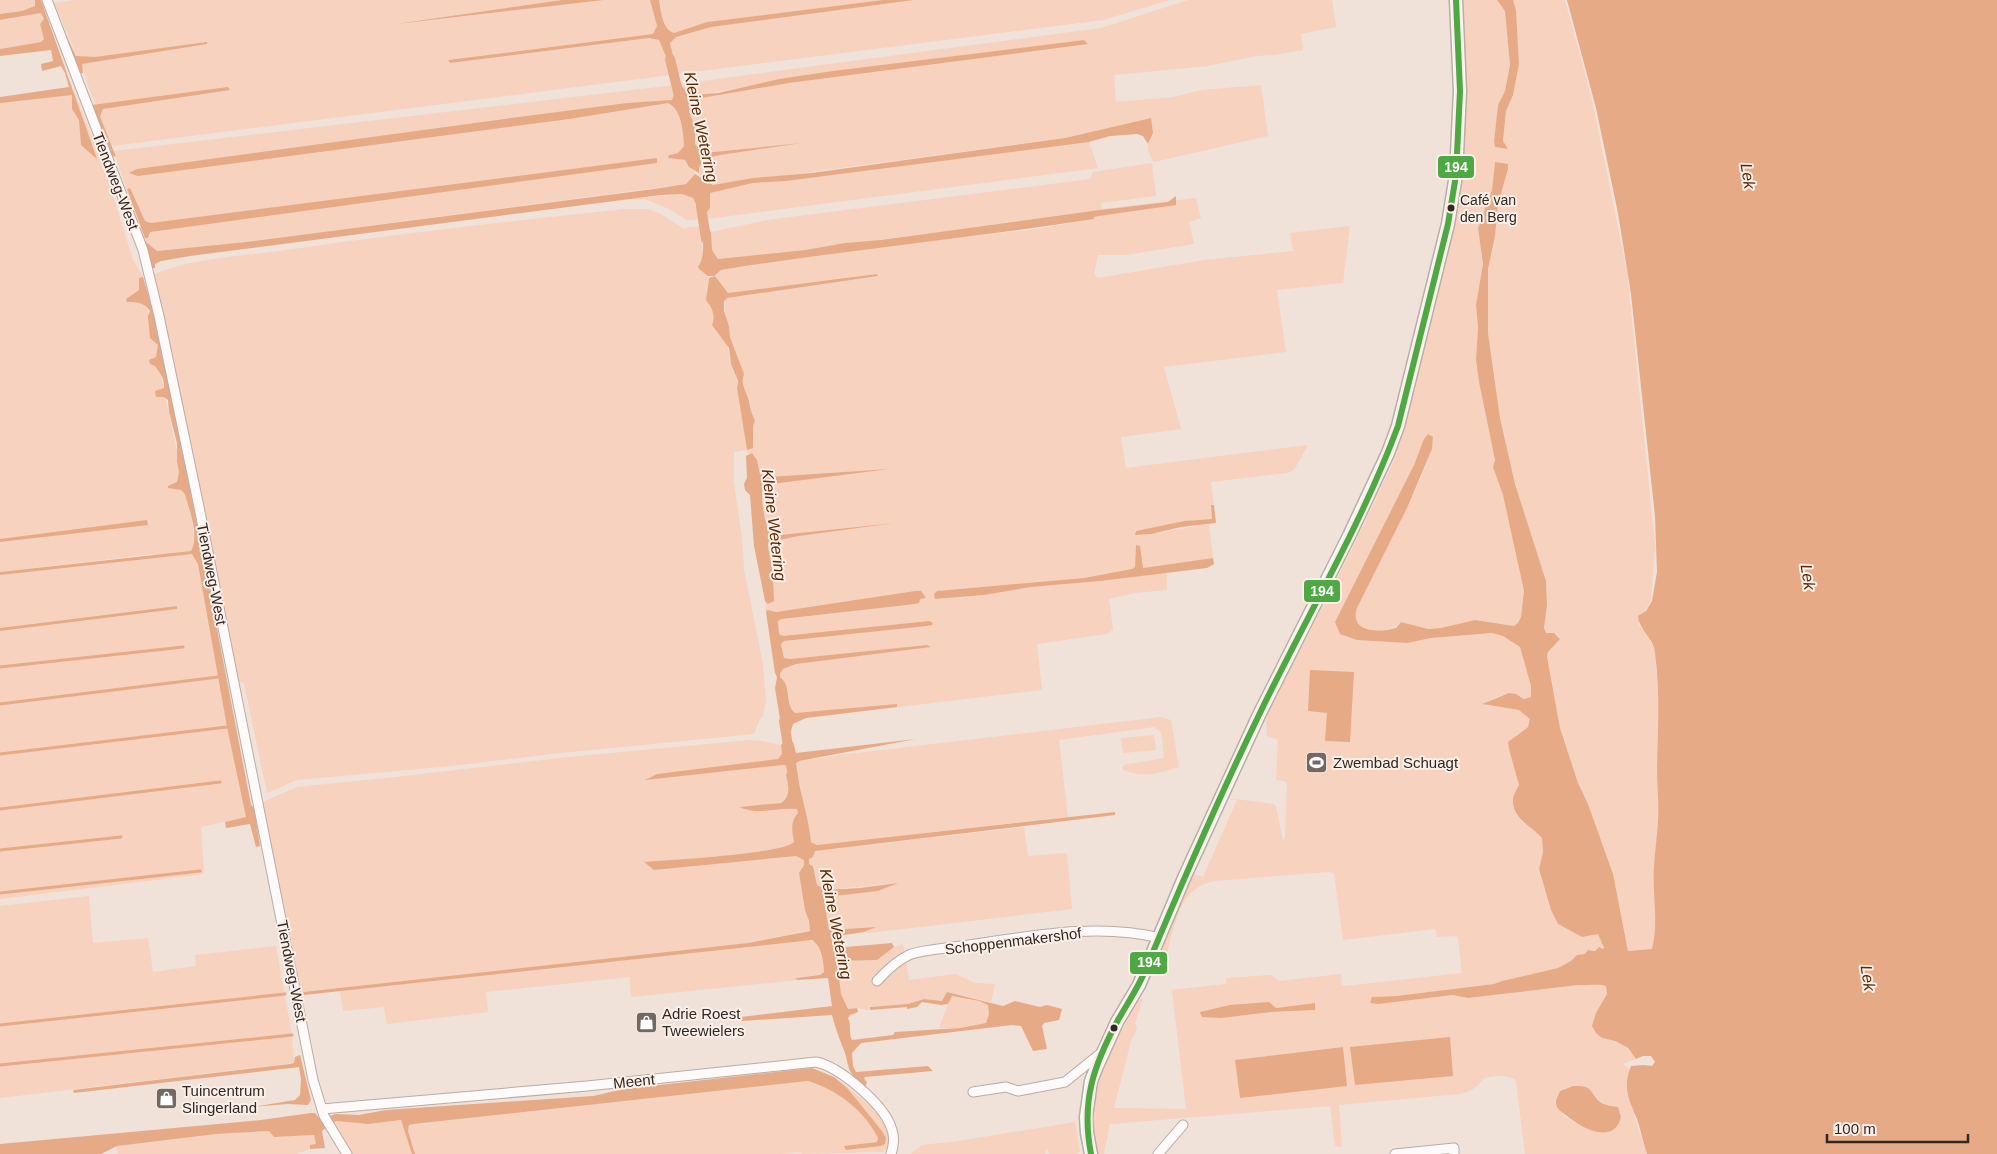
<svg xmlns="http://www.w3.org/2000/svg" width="1997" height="1154" font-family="Helvetica,sans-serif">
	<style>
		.green { fill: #f7d2be; fill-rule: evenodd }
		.water { fill: #e7aa86 }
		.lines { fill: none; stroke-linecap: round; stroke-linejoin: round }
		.stream { stroke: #e7aa86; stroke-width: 3 }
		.canal { stroke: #e7aa86; stroke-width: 10 }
		.street-casing { stroke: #b8ada7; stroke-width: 11 }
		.secondary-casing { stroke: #b8ada7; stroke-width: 15 }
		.street { stroke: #fdfaf9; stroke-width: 9 }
		.secondary { stroke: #fdfaf9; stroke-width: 12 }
		.bus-1-casing { stroke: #fbefe9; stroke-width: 10 }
		.bus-1 { stroke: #4ea844; stroke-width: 6 }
		.bus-dot { fill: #322822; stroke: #fbefe9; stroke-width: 2 }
		.labels { text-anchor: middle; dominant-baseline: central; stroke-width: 4; stroke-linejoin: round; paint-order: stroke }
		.bus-label { font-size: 14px; fill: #322822; stroke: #fbefe9; text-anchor: start }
		.street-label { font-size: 15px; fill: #322822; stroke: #fbefe9 }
		.poi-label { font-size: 15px; fill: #322822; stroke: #fbefe9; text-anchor: start }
		.water-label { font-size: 16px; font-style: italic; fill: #5b2802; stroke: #fbefe9 }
		.line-badge { stroke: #fbefe9; stroke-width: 2 }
		.badge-label { font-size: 14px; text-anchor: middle; font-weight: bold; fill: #fff }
	</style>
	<rect width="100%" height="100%" fill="#f0e1d9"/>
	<!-- green -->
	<g class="green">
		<polygon points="0,0 35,0 36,6 22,11 0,14"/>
		<polygon points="75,0 562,0 422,21 604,0 650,0 657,26 654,34 448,60 450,63 649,38 659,40 672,71 671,41 676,37 711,27 914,0 1170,0 1103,20 112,146 87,83 86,77 54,3"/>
		<path d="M659,0H883L707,22L674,33C662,29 661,11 659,0Z"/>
		<path d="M1188,0H1332L1336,27L1301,34L1303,50L1273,55L1256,56L1208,66L1115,75L1114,77L1116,102L1173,97L1202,90L1261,85L1268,136L1154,162C1148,154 1145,146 1152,138L1150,118L1065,138L713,185L702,180L698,172L704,159L720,155L785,145L704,153L695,144V127L689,112L690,100L789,83L1088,44L1084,40C993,52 901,62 809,75C769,80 730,92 690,95L680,84L1101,28Z"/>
		<path d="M1461,0H1497L1505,11L1510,65L1505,91L1498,105L1494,141L1508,149L1503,141L1506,111L1513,95L1519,64L1516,10L1513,0H1565L1592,100L1627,272L1655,545L1651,600L1638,624L1648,635L1655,651L1659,709L1658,819L1654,873V896L1657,909L1656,932L1652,949L1628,951L1613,874L1588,804L1578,783L1560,728L1547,658C1548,648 1558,645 1560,637L1554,633H1546L1544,628L1547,605L1546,581L1515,484L1500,418L1488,333V269L1495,236L1498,204L1507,164L1495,162L1492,190L1478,228L1483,264L1476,305L1478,327L1476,360L1479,382L1495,460L1493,467L1503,495L1524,591L1521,617L1518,623L1514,626L1475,620L1441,628L1428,629L1401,622C1393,633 1359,635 1355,620C1354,616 1356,611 1357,608C1369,581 1438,456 1433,437L1426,435L1414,465L1335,622L1357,640L1407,643L1431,638L1492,633L1503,636L1520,647L1531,686V697L1529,699C1523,699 1520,695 1514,694C1507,692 1488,699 1484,705L1520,710L1530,719L1528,727L1516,735L1509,749L1519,780C1519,788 1513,793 1513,800C1512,819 1531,826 1542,838L1543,852L1539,869L1551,910L1558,924L1582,937L1598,934L1604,948V949L1588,950L1585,954L1577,955L1571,961L1558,968L1502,981L1494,984L1396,996L1372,997L1433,998L1453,995L1468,998L1578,985C1587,986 1598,983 1606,986L1607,994L1602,1003V1038C1618,1042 1626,1045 1636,1059L1623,1064L1629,1069C1621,1087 1641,1134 1647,1154H1525L1516,1081C1507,1073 1494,1077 1484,1078C1477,1088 1470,1092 1459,1094L1339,1105L1342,1147L1335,1146L1330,1106L1111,1124L1110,1123L1104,1154H1096C1084,1111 1096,1077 1117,1039C1124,1026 1132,1014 1137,1001L1143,999L1135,1023L1137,1029L1131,1041L1114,1108L1186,1109L1172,990L1226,984V978L1271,975L1279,981L1341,974L1342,985L1345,986L1462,973L1458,938L1456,936L1437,937L1435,929L1343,940L1334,873L1329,872L1214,881C1171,890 1175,942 1160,973L1152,975L1151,970L1153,965H1157L1163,949L1165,937L1191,873L1203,877L1237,800L1228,798L1273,804L1276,806L1283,841L1285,838L1287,782L1276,780L1278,740L1267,736L1266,712L1301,649L1351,551L1393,463L1404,431L1459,204C1468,136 1463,68 1461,0ZM1314,1003L1315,1010L1271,1012L1276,1008ZM1343,1047L1347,1086L1290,1091L1235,1060ZM1579,1086C1590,1087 1592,1093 1599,1100C1604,1106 1611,1106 1618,1107L1621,1117L1600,1133C1587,1130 1562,1119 1556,1106C1555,1103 1557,1098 1558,1095C1562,1087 1571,1086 1579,1086Z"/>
		<polygon points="36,13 41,13 44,19 40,24 44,39 41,42 0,49 0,20 20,17"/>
		<path d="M675,85C676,92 675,99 669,103C682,113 683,131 684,146L678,153L669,155V158L685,160L689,167L693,169L695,174L686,184L246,242L157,251L144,242L114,151Z"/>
		<polygon points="74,91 108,179 133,260 143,277 144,300 160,349 158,363 191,516 196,550 227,727 247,817 201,827 204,874 0,899 0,631 177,609 176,606 0,628 0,575 154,556 152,554 0,572 0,100"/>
		<polygon points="1089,142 1098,168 707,219 706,212 710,208 710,193 753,183 786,181"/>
		<path d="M1152,163L1156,196L1101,203L1102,209L1196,198L1201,218L1189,222L1194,244L1126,255H1098L1094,274L1098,278L1205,260L1293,251L1290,233L1350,226L1343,283L1277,290L1286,352L1164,367L1181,429L1121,437L1126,468L1308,445L1294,470L1288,473L1211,482L1214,505H1211L1212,519L1184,521L1136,531L1137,536L1209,524L1213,558L1143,568L1136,545L1135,567L1132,569L1085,578L937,591L934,594L936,599L984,595L1031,587L1100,581L1167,572V590L1135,593L1109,599L1113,630L1106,634L1037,644L1042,690L832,715L806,718L897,707V705L795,713C788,706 786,689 783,678L780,677V674L783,669L796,664L930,647L927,645L790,659L784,658L781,644L784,641L932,625L929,621L790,636H782L779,634L778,622L782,619L919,603V599L926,598L915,591L776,612L767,610L766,612L765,601L768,604L774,601L773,576L770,565L769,542L799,536L875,525L771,536C765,524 759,497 764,485L875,470L768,477L760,474L757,460L752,453L748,454L746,450L734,452V483L742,538L744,569L763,664L766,700L763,716L759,721L754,734L561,753L451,766L297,780L267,793L244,683L239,682L237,675L153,275C186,259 242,256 280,251C395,234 510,221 626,209H648L659,213L683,228L703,226C702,241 701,264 709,278L706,291L712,307L717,333C731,341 727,353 731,365C734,374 738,378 737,388L747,450C756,436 750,433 755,420L750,413C749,404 746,398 744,390C740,379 741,366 737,355C732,343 720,309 727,298L878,276L877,274L728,293L714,274L721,270L890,245L1030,230L1094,219L1091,211L881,240L845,243L805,250L718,259L712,250L711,232L767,220L1090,179L1093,172Z"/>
		<polygon points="682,194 693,198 703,219 687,220 669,209 645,199 630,199"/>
		<path d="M1161,717L1171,720L1179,767C1156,774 1146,778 1123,770L1122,768L1124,765L1164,758L1161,732L1154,727L1059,740L1068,817L817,845L811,842C809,819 801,797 797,773L793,771L792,767L799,761L848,754Z"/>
		<polygon points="1154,735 1156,750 1123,753 1121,738"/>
		<path d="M750,740L761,741L781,745L782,755L779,759L766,762L657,774L647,779L783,765L789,767L790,771L786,775C787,781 790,789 788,795C786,807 751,805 740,807L763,812L786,808H797L798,813L792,826L794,842C782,855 670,858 645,863L654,870L796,856L804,859V865L799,873L810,930L748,943L303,992L304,995L299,993L263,802L297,787L396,777L569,757Z"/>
		<polygon points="1024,827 1028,856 1067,853 1072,909 869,933 864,932 874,927 829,930 824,905 824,901 827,897 878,891 895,883 826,890 817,885 814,866 809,864 809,859 813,857 815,851"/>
		<polygon points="89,896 93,943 148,938 153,972 196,966 195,955 276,946 292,1035 294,1063 0,1098 0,906"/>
		<polygon points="806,940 816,942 824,964 824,972 820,975 796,977 798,980 631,997 630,977 486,992 488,1012 387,1024 384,1007 343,1011 340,991"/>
		<polygon points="903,944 909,980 956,974 975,983 995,984 991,1002 947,992 942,1001 924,999 908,1004 870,1007 868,1010 857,1008 848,1009 841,994 837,961 877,960 894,947"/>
		<polygon points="951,996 978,1001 988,1005 989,1014 986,1023 960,1028 939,1028"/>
		<path d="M808,1081C836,1089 865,1111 878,1138L877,1142L845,1146L846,1150L881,1146L885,1144L882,1131L840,1081C855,1094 911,1131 883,1152L798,1154L802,1153L801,1152L782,1154H415L408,1131L409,1125L413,1124Z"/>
		<polygon points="401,1120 412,1154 353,1154 336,1130 335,1121 368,1124"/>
		<polygon points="1075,1122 1080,1151 1077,1154 1049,1154 1047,1148 1045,1154 911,1154 922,1145 959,1141"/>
		<polygon points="269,1131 274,1137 314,1135 317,1145 310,1145 310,1149 296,1154 118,1154 116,1146 216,1134"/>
	</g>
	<!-- water -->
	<g class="water">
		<polygon points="35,0 41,0 97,159 81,145 79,120 72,109 72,95 0,103 0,97 69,87 65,73 61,66 42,71 41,64 53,61 51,50 0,56 0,49 41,42 44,39 40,24 44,19 41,13 0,20 0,14 22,11 35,6"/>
		<polygon points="562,0 604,0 396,24"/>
		<path d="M650,0H659C661,11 662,29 674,33L707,22L883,0H914L711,27L676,37L670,43L676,69L672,71L659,40L649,38L450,63L448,60L653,34L657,26Z"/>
		<polygon points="1497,0 1513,0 1516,10 1519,64 1513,95 1506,111 1503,141 1508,149 1495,147 1494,141 1498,105 1505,91 1510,65 1505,11"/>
		<path d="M1567,0H1997V1154H1647C1643,1142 1641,1131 1637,1119C1629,1100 1622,1086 1631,1066L1644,1065L1652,1066L1655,1062L1651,1056H1643L1636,1059L1628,1048L1615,1041L1602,1038L1596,1033L1592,1026L1596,1013L1607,994L1606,986C1598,983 1587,986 1578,985L1468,998L1453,995L1378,1004L1370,1003L1372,997L1396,996L1494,984L1502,981L1558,968L1571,961L1577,955L1585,954L1588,950L1595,951L1599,947L1603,949L1604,948L1598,934L1582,937L1558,924L1551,910L1539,869L1543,852L1542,838C1532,826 1512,819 1513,800C1513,795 1517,789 1519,785L1509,749L1508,742L1528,727L1530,719L1519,710L1482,704L1509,693L1516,694L1524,699L1531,697V686L1520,647L1503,636L1492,633L1431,638L1407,643L1357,640L1340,634L1335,622L1414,465L1424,439L1428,434L1433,437L1432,449L1407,508L1357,608C1349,633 1379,633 1396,628L1401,622L1428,629L1441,628L1475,620L1514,626L1518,623L1521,617L1524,591L1503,495L1493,467L1495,460L1479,382L1476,360L1478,327L1476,305L1483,264L1478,228L1492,190L1495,162L1508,164V169L1498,204L1495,236L1488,269V333L1500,418L1515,484L1546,581L1547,605L1544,628L1546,633H1554L1560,639L1548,652L1547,657L1560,728L1578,783L1588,804L1613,874L1628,951L1652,949C1659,921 1652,895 1654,866C1655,851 1657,836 1658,821C1659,803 1657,785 1657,767C1658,730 1660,691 1655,653C1654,638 1639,630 1638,616L1646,611L1652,601L1657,572L1655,516L1631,294L1618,213L1596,108Z"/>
		<polygon points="63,31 64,31 76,56 95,57 207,42 207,44 82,64 83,73 81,73"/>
		<path d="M1084,40L1088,44L789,83L690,100L689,112L695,127V144L704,153L802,143L720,155L704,159L699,168V173L689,167L685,160L668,158L669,155L678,153L684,146C683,132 682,110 668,103L569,119L138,176L129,173L137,169L511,118L627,103L672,100L676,91L675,85L680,84L690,95L718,93L779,79L833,71Z"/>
		<polygon points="228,87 230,90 103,109 100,116 116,157 112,156 92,105"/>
		<polygon points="1151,118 1153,133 1148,144 1143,136 1137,134 1110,136 1089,142 786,181 753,183 710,193 710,208 707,212 707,219 703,219 693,198 682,194 661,195 190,256 161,261 155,264 155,268 152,268 143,242 146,242 157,251 246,242 654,189 686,184 695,174 713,185 753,178 812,173 1065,138"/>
		<polygon points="657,158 657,163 150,232 148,238 145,238 127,189 130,188 145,221 151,223"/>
		<path d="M1176,196V205L1099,216L1094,217V219C970,238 845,250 721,270L714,276H708L699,269L698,267C706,256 702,239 703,226L707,225L711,232L712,250L718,259L805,250L845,243L881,240L1092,211L1168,202Z"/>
		<path d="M877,274L878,276L727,298L724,302V311L729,326L730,337L744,374C740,385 746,390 749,401C750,408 751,413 755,420L753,426V448L747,450L737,388L738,381L731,364L729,348L712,325C716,316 712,307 706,300L709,278L715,276L728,293Z"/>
		<path d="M143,277L155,318L187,473L251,805L254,808L260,846L256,847L250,824L226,828L225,822L246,817L227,727L198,564L192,554L0,575V572L191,551C200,536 189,510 185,494L181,490L168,488V486L177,482L179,472L177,462V443L169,412L168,400L164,397H156L155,391L164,388C165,379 160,373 155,366L150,364L149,360L156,357L158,345L150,338L148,316L150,311C144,302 137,302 127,302L126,299L139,290V278Z"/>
		<path d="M752,453L757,460L760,474L768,477L889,469L764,485C759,496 765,525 771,536L895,523L799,536L769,542L768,545L773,576L774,601L768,604L765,601L754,546L750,495L745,490L744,484L747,478L746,456Z"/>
		<polygon points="1211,505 1214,505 1216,523 1181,527 1151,534 1135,535 1136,531 1184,521 1212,519"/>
		<polygon points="147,520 148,525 0,542 0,539"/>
		<polygon points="1136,545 1140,546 1143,568 1213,558 1214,564 1207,568 1100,581 1031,587 984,595 935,599 934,594 937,591 1084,578 1132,569 1135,567"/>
		<path d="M915,591H921L926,598L920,599L919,603L915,604L782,619L778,621L779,634L783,636L929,621L933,623L932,625L927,626L784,641L781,644L784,658L790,659L927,645L931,647L796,664L783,669L780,674V677C792,686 784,703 795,713L897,704V707L806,718L793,724L791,731L785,733L782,731L775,688L777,677L775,673L766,612L767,610L776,612Z"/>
		<polygon points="177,606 177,609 0,631 0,628"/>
		<polygon points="1310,670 1354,672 1350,742 1325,741 1327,713 1308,711"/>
		<polygon points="916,739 799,761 792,767 783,765 645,780 657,774 778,759 782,754 781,745 785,741 793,742 796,753"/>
		<path d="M790,771H793L797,773C801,796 809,819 811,842L817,845L1115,812V815L815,851L813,857L809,859V864L813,866L817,885L826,890L860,888L898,883L878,891L827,897L824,901L829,930L876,927L864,932L832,937L834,948L892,943L894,947L877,960L837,961L841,994L848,1009L857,1008L858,1012L850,1015L848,1018C852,1026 848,1033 852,1040L893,1035L895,1032L960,1028L986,1023L989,1014L988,1005L979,1001L952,996L948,1004L941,1005L922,1002L917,1007L907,1009V1007L870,1010V1007L908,1004L924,999L942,1001L947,992L1003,1006L1015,1001L1040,1007L1047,1005L1062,1009L1059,1020L1044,1023L1042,1026L1047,1049L1033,1051L1021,1026L1012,1025L861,1043L852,1053L853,1066L856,1072L928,1066L933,1071L865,1077L864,1078L867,1083L865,1087L852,1078L853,1075C847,1068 848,1062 845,1053C840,1040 835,1028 832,1015L742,1021L741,1017L832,1006L828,978L798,980L795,978L820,975L824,972C824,962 821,945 812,940L304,995L303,992L748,943L810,931L809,921L805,910L799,873L804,865V860L796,856L654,870L644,862C668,860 783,854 794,842C792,831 790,822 798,813L797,809C774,807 761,816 739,807L781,803C792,795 788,786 786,774Z"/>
		<polygon points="1269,1002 1276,1008 1315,1003 1315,1010 1271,1012 1221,1018 1202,1017 1200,1012 1230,1005"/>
		<polygon points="1450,1037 1453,1076 1355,1085 1350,1047"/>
		<polygon points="1343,1047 1347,1086 1240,1098 1235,1060"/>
		<polygon points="300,1055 311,1100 308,1105 288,1104 252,1107 295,1100 300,1095 301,1079 299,1067 74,1093 73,1090 290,1064 294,1063 295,1057"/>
		<path d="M812,1068L834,1077L847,1088L882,1131L886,1138L885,1144L881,1146L846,1150L844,1146L877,1142L878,1138C865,1111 836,1089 808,1081L413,1124L409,1125L408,1131L415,1154H412L401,1120L368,1124L336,1121L332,1124L328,1117L335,1114L359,1115L386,1110L593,1096L624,1089Z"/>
		<path d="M1573,1086C1593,1085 1589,1091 1599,1101C1605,1106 1612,1106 1618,1107L1621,1117C1614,1146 1580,1128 1566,1115C1563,1113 1558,1110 1557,1107C1554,1102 1558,1096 1560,1091Z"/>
		<polygon points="311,1113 315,1113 320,1119 323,1119 327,1127 322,1131 325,1148 310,1149 310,1145 316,1144 314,1135 274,1137 269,1131 216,1134 117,1146 101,1154 0,1154 0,1144 261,1120"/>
	</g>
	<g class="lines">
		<!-- stream -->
		<g class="stream">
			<polyline points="0,667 183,647"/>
			<polyline points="0,704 218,677"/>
			<polyline points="0,754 227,727"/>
			<polyline points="0,809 220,782"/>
			<polyline points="0,850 121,837"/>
			<polyline points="0,893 200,871"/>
			<polyline points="0,1025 285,994"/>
			<polyline points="0,1065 292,1035"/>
		</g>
		<!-- canal -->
		<g class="canal">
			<polyline points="670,59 679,96"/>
			<polyline points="701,206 706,239"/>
			<polyline points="784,721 794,783"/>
		</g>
		<defs>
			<g id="street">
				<polyline points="47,0 143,250 159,316 199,507 313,1080 324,1116 347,1154"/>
				<path d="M877,981C886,971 896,961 909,955C920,950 948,948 962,946C1027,937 1095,922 1160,938"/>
				<polyline points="973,1092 1006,1087 1018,1091 1065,1082 1101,1053"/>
				<path d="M322,1109L587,1086L816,1062C840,1067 883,1104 891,1127C895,1136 894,1145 891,1154"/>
				<polyline points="1158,1154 1183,1125"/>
				<polyline points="1395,1154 1454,1148 1454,1154"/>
			</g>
			<polyline id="secondary" points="1091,1154 1087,1133 1086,1117 1091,1081 1097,1066 1117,1022 1139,985 1184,878 1259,715 1349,536 1388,453 1398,426 1448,224 1456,175 1460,91 1456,0"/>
		</defs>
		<!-- street casing -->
		<use href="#street" class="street-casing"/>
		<!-- secondary casing -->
		<use href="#secondary" class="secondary-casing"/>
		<!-- street -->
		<use href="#street" class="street"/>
		<!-- secondary -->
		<use href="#secondary" class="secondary"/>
		<defs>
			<path id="bus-1" d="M1091,1154C1081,1102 1093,1066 1118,1020C1127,1004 1138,988 1145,971C1181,885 1218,799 1259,715C1305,619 1361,526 1398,426L1448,224L1456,175L1460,91L1456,0"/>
		</defs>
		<!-- bus-1 casing -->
		<use href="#bus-1" class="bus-1-casing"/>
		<!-- bus-1 -->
		<use href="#bus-1" class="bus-1"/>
	</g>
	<!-- icons -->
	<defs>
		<symbol id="stadium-square" viewBox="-11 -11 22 22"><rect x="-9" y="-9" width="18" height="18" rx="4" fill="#746962" stroke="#fbefe9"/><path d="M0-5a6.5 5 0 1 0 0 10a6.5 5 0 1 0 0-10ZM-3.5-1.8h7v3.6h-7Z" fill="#fff"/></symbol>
		<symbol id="shop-square" viewBox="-11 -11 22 22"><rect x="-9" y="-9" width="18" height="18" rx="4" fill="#746962" stroke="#fbefe9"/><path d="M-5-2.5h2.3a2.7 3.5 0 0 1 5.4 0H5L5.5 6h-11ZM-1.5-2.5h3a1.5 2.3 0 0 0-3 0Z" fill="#fff"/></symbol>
	</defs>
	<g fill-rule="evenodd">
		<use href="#stadium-square" x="1304" y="750" width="25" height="25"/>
		<use href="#shop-square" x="634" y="1010" width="25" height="25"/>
		<use href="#shop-square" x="154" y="1086" width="25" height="25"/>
	</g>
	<!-- markers -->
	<g class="bus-dot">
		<circle cx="1451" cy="208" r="4.5"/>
		<circle cx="1114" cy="1028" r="4.5"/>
	</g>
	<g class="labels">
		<!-- bus labels -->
		<g class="bus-label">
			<text x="1460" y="200">Café van<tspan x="1460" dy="17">den Berg</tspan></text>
		</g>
		<!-- street labels -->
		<g class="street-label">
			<text transform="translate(116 181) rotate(69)">Tiendweg-West</text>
			<text transform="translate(212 574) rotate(79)">Tiendweg-West</text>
			<text transform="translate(1013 941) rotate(-7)">Schoppenmakershof</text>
			<text transform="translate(292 971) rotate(79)">Tiendweg-West</text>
			<text transform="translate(634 1081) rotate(-6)">Meent</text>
		</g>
		<!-- poi labels -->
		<g class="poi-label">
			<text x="1333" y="762">Zwembad Schuagt</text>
			<text x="662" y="1013">Adrie Roest<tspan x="662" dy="17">Tweewielers</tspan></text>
			<text x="182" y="1090">Tuincentrum<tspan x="182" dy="17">Slingerland</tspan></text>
		</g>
		<!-- water labels -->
		<g class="water-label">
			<text transform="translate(701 127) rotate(78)">Kleine Wetering</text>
			<text transform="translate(1748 176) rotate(81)">Lek</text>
			<text transform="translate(774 525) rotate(83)">Kleine Wetering</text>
			<text transform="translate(1808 577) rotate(81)">Lek</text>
			<text transform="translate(836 924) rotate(79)">Kleine Wetering</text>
			<text transform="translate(1868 978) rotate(81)">Lek</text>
		</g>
	</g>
	<g class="line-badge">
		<rect x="1437" y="155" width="38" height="24" rx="5" fill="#4ea844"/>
		<rect x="1303" y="579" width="38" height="24" rx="5" fill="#4ea844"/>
		<rect x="1129" y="951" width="39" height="24" rx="5" fill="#4ea844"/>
	</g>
	<g class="badge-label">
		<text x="1456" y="172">194</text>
		<text x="1322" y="596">194</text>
		<text x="1149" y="967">194</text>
	</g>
	<!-- scale -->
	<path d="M1827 1134v8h141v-8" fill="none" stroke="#322822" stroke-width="2.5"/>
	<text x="1834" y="1134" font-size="15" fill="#322822" stroke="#fbefe9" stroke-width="4" paint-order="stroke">100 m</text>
</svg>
